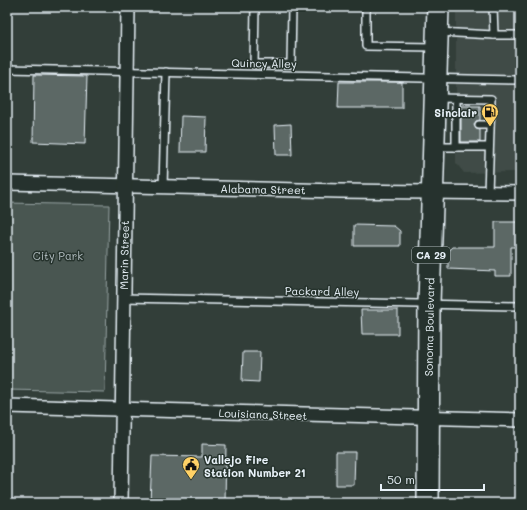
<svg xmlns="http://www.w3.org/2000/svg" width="527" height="510" font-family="Mali,sans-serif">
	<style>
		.built { fill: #3f4b46 }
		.green { fill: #495651; stroke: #98a4a4 }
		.building { fill: #5c6865; stroke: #e8f1f8 }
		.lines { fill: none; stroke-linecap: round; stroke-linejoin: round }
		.service-casing { stroke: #e8f1f8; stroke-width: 10 }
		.minor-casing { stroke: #e8f1f8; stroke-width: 16 }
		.primary-casing { stroke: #e8f1f8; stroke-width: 24 }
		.service { stroke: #26332d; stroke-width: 7 }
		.minor { stroke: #26332d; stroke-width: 13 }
		.primary { stroke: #26332d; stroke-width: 21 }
		.labels { text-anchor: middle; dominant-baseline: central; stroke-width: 3; stroke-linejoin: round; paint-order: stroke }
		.shield { fill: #26332d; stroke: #aeb8bb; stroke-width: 1 }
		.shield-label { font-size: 10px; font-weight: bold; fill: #e8f1f8 }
		.street-label { font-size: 11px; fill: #e8f1f8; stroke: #26332d }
		.poi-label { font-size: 11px; font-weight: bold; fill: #e8f1f8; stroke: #26332d; text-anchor: end }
		.park-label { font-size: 11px; fill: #b0bbbe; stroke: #26332d }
	</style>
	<rect width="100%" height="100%" fill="#323e39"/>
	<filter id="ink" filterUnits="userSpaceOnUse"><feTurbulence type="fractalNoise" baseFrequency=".025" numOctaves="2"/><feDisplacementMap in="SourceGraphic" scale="8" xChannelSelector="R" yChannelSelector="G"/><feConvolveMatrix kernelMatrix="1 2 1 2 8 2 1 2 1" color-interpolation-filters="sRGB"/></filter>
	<g filter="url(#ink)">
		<!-- built -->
		<polygon class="built" points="456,7 520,7 520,73 515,73 515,172 464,173 456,163"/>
		<!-- green -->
		<polygon class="green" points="7,203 109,205 105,392 7,390"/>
		<!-- building -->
		<g class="building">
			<polygon points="34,75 87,76 85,144 33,142"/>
			<polygon points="339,82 402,82 402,108 338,108"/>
			<polygon points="461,106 480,106 480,120 476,121 474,125 476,129 480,130 480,142 461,142"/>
			<polygon points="181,116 206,117 205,152 180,152"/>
			<polygon points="291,124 292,155 276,155 275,125"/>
			<polygon points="495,222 520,222 520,247 511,247 511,276 495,276 495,271 448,269 448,251 452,247 495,247"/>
			<polygon points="354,225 394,226 400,231 400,246 354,246"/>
			<polygon points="361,310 398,310 398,334 362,334"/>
			<polygon points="243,352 260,352 259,382 242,381"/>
			<polygon points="202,444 226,445 225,503 150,503 152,456 202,457"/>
			<polygon points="336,452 355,452 354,485 336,485"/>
		</g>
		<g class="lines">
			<defs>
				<g id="service">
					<polyline points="255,7 254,64 291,64 292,7"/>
					<polyline points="366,7 366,46 435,47"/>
					<polyline points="438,32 494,35 493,7"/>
					<polyline points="494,35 520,35"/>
					<polyline points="7,69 520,80"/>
					<polyline points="437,98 491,99 488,193"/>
					<polyline points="479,125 490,125"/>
					<polyline points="436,147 489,147"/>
					<polyline points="456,147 456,99"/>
					<polyline points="163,187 166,72"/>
					<polyline points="123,298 520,306"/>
				</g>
				<g id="minor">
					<polyline points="7,183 340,191 520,193"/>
					<polyline points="7,406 520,420"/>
					<polyline points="121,503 128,7"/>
				</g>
				<polyline id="primary" points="428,503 429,304 438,7"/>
			</defs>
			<!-- service casing -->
			<use href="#service" class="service-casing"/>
			<!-- minor casing -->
			<use href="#minor" class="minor-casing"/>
			<!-- primary casing -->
			<use href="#primary" class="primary-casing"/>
			<!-- service -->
			<use href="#service" class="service"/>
			<!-- minor -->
			<use href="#minor" class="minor"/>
			<!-- primary -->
			<use href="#primary" class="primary"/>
		</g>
	</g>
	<!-- icons -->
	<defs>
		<symbol id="fuel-pin" viewBox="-11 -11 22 30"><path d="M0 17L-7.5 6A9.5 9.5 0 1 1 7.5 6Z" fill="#ffd166" stroke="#26332d"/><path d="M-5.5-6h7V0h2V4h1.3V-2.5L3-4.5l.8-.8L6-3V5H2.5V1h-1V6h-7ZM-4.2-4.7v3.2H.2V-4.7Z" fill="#111"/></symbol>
		<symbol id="civic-pin" viewBox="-11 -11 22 30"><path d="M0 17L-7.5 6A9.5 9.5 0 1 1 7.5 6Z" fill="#ffd166" stroke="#26332d"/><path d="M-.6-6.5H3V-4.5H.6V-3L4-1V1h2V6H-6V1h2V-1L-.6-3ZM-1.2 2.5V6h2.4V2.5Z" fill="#111"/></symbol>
	</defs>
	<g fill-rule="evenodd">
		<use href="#fuel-pin" x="480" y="102" width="20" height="27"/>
		<use href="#civic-pin" x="181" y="455" width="20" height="27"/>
	</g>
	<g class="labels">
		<!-- shield labels -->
		<rect class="shield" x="412" y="247" width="38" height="16" rx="3"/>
		<g class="shield-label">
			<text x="431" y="255">CA 29</text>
		</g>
		<!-- street labels -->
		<g class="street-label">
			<text transform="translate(264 63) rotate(1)">Quincy Alley</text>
			<text transform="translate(263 189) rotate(1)">Alabama Street</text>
			<text transform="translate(124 255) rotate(-89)">Marin Street</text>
			<text transform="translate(322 291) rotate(1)">Packard Alley</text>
			<text transform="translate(429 327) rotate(-89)">Sonoma Boulevard</text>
			<text transform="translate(263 414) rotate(2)">Louisiana Street</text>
		</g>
		<!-- poi labels -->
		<g class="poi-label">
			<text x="477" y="112">Sinclair</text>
			<text x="204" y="459" text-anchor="start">Vallejo Fire<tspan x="204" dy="13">Station Number 21</tspan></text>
		</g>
		<!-- park labels -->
		<g class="park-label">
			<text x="58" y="255">City Park</text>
		</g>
	</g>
	<!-- margin -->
	<rect width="527" height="510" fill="none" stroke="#26332d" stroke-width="24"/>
	<rect x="12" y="12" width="503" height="486" fill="none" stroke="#e8f1f8" stroke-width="1.5" filter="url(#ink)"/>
	<!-- scale -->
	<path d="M381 484v6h103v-6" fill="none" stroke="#e8f1f8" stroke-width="2"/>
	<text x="387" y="484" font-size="12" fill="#e8f1f8" stroke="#26332d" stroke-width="3" paint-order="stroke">50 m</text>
</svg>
